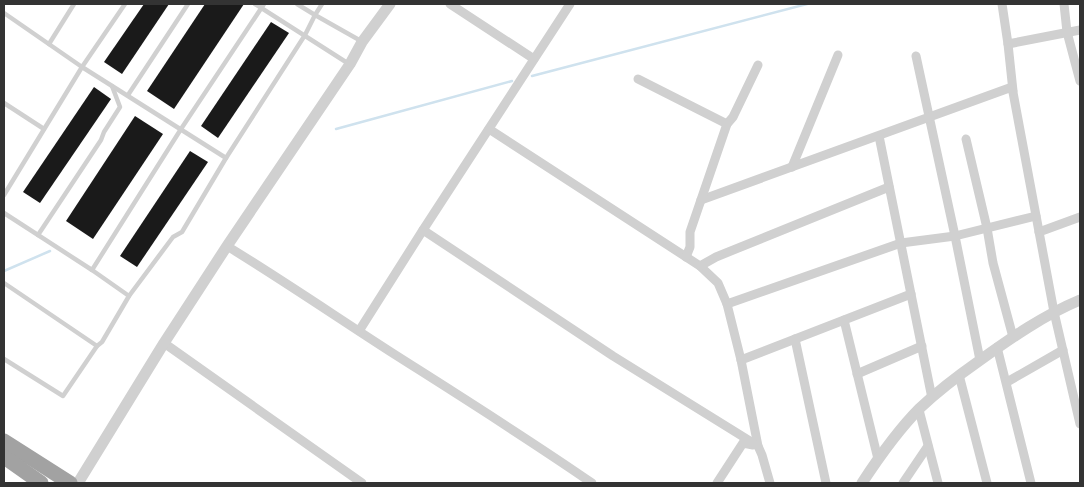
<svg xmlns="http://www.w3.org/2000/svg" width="1084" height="487" font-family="'Archivo Narrow',sans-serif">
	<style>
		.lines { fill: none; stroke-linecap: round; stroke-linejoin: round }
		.stream { stroke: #cfe2ee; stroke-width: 2.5 }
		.building { fill: #1a1a1a }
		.service { stroke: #d0d0d0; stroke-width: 4.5 }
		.minor { stroke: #d0d0d0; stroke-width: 9 }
		.tertiary { stroke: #d0d0d0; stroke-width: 11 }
		.trunk { stroke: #a2a2a2; stroke-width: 15 }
	</style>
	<rect width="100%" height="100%" fill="#fff"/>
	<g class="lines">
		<!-- stream -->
		<g class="stream">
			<polyline points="532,76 807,4"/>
			<polyline points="336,129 512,81"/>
			<polyline points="4,271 50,251"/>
		</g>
	</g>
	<!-- building -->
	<g class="building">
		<polygon points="144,4 169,4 122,74 104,62"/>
		<polygon points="205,4 244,4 174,109 147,91"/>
		<polygon points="271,22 289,33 218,138 201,126"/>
		<polygon points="94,87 111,99 40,203 23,192"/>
		<polygon points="135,116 163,134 93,239 66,221"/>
		<polygon points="190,151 208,162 137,267 120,256"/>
	</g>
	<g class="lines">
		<!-- service -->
		<g class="service">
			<polyline points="255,4 349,64"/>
			<polyline points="297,4 315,15 361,41"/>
			<polyline points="4,13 82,67 226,158 182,232 173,237 129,296 102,342 97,346 63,396 4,359"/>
			<polyline points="49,44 74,4"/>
			<polyline points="128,95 188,4"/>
			<polyline points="4,103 44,129"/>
			<polyline points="226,158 305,35 315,15 322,4"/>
			<polyline points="4,195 82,67 125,4"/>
			<polyline points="4,213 92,270 129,296"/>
			<polyline points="38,235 101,140 104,132 120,107 112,86"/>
			<polyline points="92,270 181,129 264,4"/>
			<polyline points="4,283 97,346"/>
		</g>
		<!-- minor -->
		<g class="minor">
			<polyline points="450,4 534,59"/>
			<polyline points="1002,4 1008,44"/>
			<polyline points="1064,4 1067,32 1080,81"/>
			<polyline points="916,56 955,236 980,360"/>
			<polyline points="638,79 727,124"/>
			<polyline points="1013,91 1008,44 1080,30"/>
			<polyline points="489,129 700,266 718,283 727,304 741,360 758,446 762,455 770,483"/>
			<polyline points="879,136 932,398"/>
			<polyline points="966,139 987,228 993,263 1013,337"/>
			<polyline points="792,167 838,55"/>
			<polyline points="701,200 1012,87 1054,312 1080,424"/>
			<polyline points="423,230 613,356 758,446"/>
			<polyline points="1039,232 1080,217"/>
			<path d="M227,246C284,281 338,318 394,354C460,396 527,438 592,483"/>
			<polyline points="686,257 690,247 690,232 727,124 733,117 758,65"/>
			<polyline points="700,266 716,257 889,187"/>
			<polyline points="727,304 901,243 955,236 1036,216"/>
			<polyline points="844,320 878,459"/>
			<polyline points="359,331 423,230 570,4"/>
			<polyline points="795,339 826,483"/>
			<polyline points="164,343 362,483"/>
			<polyline points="997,347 1031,483"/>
			<polyline points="741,360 911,294"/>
			<polyline points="857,374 922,346"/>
			<polyline points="959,375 987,483"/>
			<polyline points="1007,382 1063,350"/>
			<polyline points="919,410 938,483"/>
			<polyline points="717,483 743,443 753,445"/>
			<polyline points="903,483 928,446"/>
		</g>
		<!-- tertiary -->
		<g class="tertiary">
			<polyline points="78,483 164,343 227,246 350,64 362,42 390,4"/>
			<path d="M862,483C879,457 897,431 920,408C938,391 959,375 979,361C1011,338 1044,315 1080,300"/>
		</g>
		<!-- trunk -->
		<g class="trunk">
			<polyline points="4,441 70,483"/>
			<polyline points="4,457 41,483"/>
		</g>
	</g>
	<!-- border -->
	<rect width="1084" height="487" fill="none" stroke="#333333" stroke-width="10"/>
</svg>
